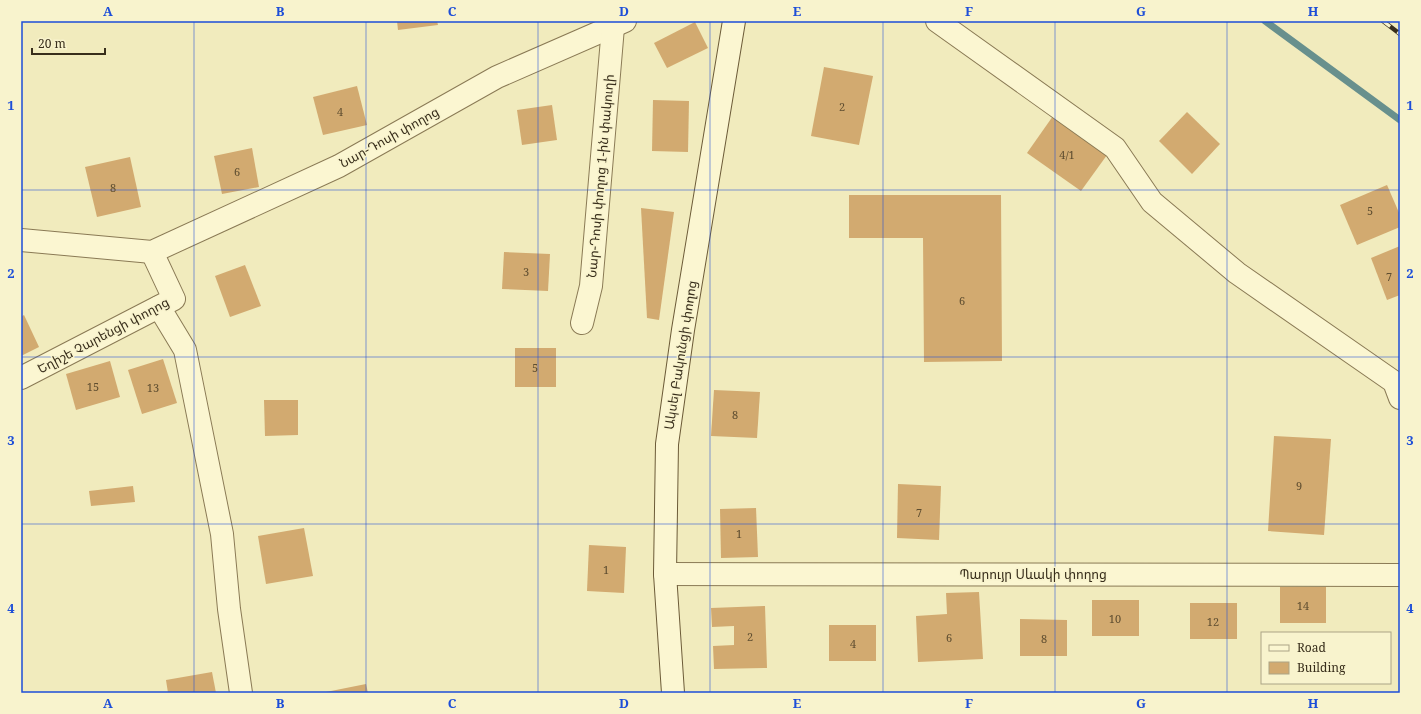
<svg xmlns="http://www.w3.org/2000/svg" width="1421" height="714" font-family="'Noto Serif','Noto Sans Armenian',serif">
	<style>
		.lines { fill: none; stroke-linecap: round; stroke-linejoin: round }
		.stream { stroke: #68908d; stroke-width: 7 }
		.building { fill: #d2aa70 }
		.minor-casing { stroke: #8a7a55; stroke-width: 24 }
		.secondary-casing { stroke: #6c5b38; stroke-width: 24 }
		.minor { stroke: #fbf6d1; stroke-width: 22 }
		.secondary { stroke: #fbf6d1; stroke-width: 22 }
		.rail-casing { stroke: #382e1b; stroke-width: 4.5 }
		.rail { stroke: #f8f3cd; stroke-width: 3; stroke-dasharray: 9; stroke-linecap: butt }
		.grid { fill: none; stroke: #1d4ed8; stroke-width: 1; stroke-opacity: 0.55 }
		.labels { text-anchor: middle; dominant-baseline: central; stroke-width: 3; stroke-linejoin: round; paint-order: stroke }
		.number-label { font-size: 11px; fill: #5e4d30 }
		.street-label { font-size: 13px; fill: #382e1b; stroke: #f8f3cd }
		.neatline { fill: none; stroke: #1d4ed8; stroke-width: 1.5 }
		.grid-label { font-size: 13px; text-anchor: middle; font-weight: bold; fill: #1d4ed8 }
	</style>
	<rect width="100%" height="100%" fill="#f1ebbd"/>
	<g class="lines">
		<!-- stream -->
		<polyline class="stream" points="1265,21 1400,120"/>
	</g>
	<!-- building -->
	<g class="building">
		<polygon points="397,21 437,21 438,25 398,30"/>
		<polygon points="695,22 708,48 667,68 654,43"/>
		<polygon points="824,67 873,76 859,145 811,136"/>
		<polygon points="357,86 367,125 323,135 313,97"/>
		<polygon points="653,100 689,101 688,152 652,151"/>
		<polygon points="552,105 557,140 522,145 517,110"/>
		<polygon points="1187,112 1220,144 1192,174 1159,141"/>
		<polygon points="1053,116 1107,155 1081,191 1027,153"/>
		<polygon points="252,148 259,187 222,194 214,156"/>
		<polygon points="130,157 141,207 97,217 85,167"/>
		<polygon points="1387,185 1400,215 1400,227 1357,245 1340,205"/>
		<polygon points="849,195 1001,195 1002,361 924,362 923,238 849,238"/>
		<polygon points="641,208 674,212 659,320 647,318"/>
		<polygon points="1400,246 1400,295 1387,300 1371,258"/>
		<polygon points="504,252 550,254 548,291 502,289"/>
		<polygon points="245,265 261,306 230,317 215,276"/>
		<polygon points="24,315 39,347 21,356 21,317"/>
		<rect x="515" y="348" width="41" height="39"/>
		<polygon points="163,359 177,403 142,414 128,370"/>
		<polygon points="110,361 120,397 76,410 66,374"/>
		<polygon points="714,390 760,392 757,438 711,436"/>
		<polygon points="264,400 298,400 298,435 265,436"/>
		<polygon points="1274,436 1331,439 1324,535 1268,531"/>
		<polygon points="898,484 941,486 939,540 897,538"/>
		<polygon points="133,486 135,502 91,506 89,491"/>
		<polygon points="756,508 758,557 721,558 720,509"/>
		<polygon points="304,528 313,576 266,584 258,536"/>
		<polygon points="589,545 626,547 624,593 587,591"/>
		<rect x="1280" y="587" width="46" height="36"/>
		<polygon points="979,592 983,659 918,662 916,616 947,614 946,593"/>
		<rect x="1092" y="600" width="47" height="36"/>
		<rect x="1190" y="603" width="47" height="36"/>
		<polygon points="765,606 767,668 714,669 713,646 734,645 734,626 712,627 711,608"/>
		<polygon points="1020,619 1067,620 1067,656 1020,656"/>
		<rect x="829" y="625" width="47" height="36"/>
		<polygon points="212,672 216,693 168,693 166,680"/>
		<polygon points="366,684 368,693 326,693 326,692"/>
	</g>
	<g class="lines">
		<defs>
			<g id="minor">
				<polyline points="937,21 1115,148 1152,202 1237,273 1394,382 1400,398"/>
				<polyline points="21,240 152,252 339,166 497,77 625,21"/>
				<polyline points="159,307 185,350 222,534 229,609 241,693"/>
				<polyline points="582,323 591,286 613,27"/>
				<polyline points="21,378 174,299 152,252"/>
				<polyline points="665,574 1400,575"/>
			</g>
			<polyline id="secondary" points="673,693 665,574 667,444 683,330 734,21"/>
		</defs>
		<!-- minor casing -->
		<use href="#minor" class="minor-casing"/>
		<!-- secondary casing -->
		<use href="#secondary" class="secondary-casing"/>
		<!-- minor -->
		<use href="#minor" class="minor"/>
		<!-- secondary -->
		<use href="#secondary" class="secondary"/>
		<defs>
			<polyline id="rail" points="1383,21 1400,34"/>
		</defs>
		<!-- rail casing -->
		<use href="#rail" class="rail-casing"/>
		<!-- rail -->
		<use href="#rail" class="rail"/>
	</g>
	<!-- grid -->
	<path class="grid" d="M194,21V693M366,21V693M538,21V693M710,21V693M883,21V693M1055,21V693M1227,21V693M21,190H1400M21,357H1400M21,524H1400"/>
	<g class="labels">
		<!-- number labels -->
		<g class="number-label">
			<text x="842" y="106">2</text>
			<text x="340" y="111">4</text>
			<text x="1067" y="154">4/1</text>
			<text x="237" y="171">6</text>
			<text x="113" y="187">8</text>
			<text x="1370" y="210">5</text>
			<text x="526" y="271">3</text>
			<text x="1389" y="276">7</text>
			<text x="962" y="300">6</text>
			<text x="535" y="367">5</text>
			<text x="93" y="386">15</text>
			<text x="153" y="387">13</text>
			<text x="735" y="414">8</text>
			<text x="1299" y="485">9</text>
			<text x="919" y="512">7</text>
			<text x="739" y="533">1</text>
			<text x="606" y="569">1</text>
			<text x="1303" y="605">14</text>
			<text x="1115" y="618">10</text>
			<text x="1213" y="621">12</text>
			<text x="750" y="636">2</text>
			<text x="949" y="637">6</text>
			<text x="1044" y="638">8</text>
			<text x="853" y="643">4</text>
		</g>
		<!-- street labels -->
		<g class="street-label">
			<text transform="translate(389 137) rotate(-29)">Նար-Դոսի փողոց</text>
			<text transform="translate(600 176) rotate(-85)">Նար-Դոսի փողոց 1-ին փակուղի</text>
			<text transform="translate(103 335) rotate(-28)">Եղիշե Չարենցի փողոց</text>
			<text transform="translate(680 355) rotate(-81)">Ակսել Բակունցի փողոց</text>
			<text x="1033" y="574">Պարույր Սևակի փողոց</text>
		</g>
	</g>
	<!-- border -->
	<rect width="1421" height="714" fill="none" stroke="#f8f3cd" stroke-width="44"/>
	<!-- legend -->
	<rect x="1261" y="632" width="130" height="52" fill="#f8f3cd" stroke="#aba486"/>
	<rect x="1269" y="645" width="20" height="6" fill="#fbf6d1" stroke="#aba486"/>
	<text x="1297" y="652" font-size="12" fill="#382e1b">Road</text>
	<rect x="1269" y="662" width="20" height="12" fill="#d2aa70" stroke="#aba486"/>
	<text x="1297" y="672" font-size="12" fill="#382e1b">Building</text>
	<!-- scale -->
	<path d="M32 48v6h73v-6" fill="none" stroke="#382e1b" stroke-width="2"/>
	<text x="38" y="48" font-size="12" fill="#382e1b" stroke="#f8f3cd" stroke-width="3" paint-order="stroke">20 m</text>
	<rect x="22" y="22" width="1377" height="670" class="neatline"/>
	<g class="grid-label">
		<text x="108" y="16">A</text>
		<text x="280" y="16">B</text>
		<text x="452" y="16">C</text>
		<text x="624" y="16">D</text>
		<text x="797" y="16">E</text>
		<text x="969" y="16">F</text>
		<text x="1141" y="16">G</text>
		<text x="1313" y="16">H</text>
		<text x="11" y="110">1</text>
		<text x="1410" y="110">1</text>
		<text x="11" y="278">2</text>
		<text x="1410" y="278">2</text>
		<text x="11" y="445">3</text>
		<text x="1410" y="445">3</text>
		<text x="11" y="613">4</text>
		<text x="1410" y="613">4</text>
		<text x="108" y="708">A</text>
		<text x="280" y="708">B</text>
		<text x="452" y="708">C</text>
		<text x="624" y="708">D</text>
		<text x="797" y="708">E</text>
		<text x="969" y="708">F</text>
		<text x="1141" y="708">G</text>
		<text x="1313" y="708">H</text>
	</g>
</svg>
